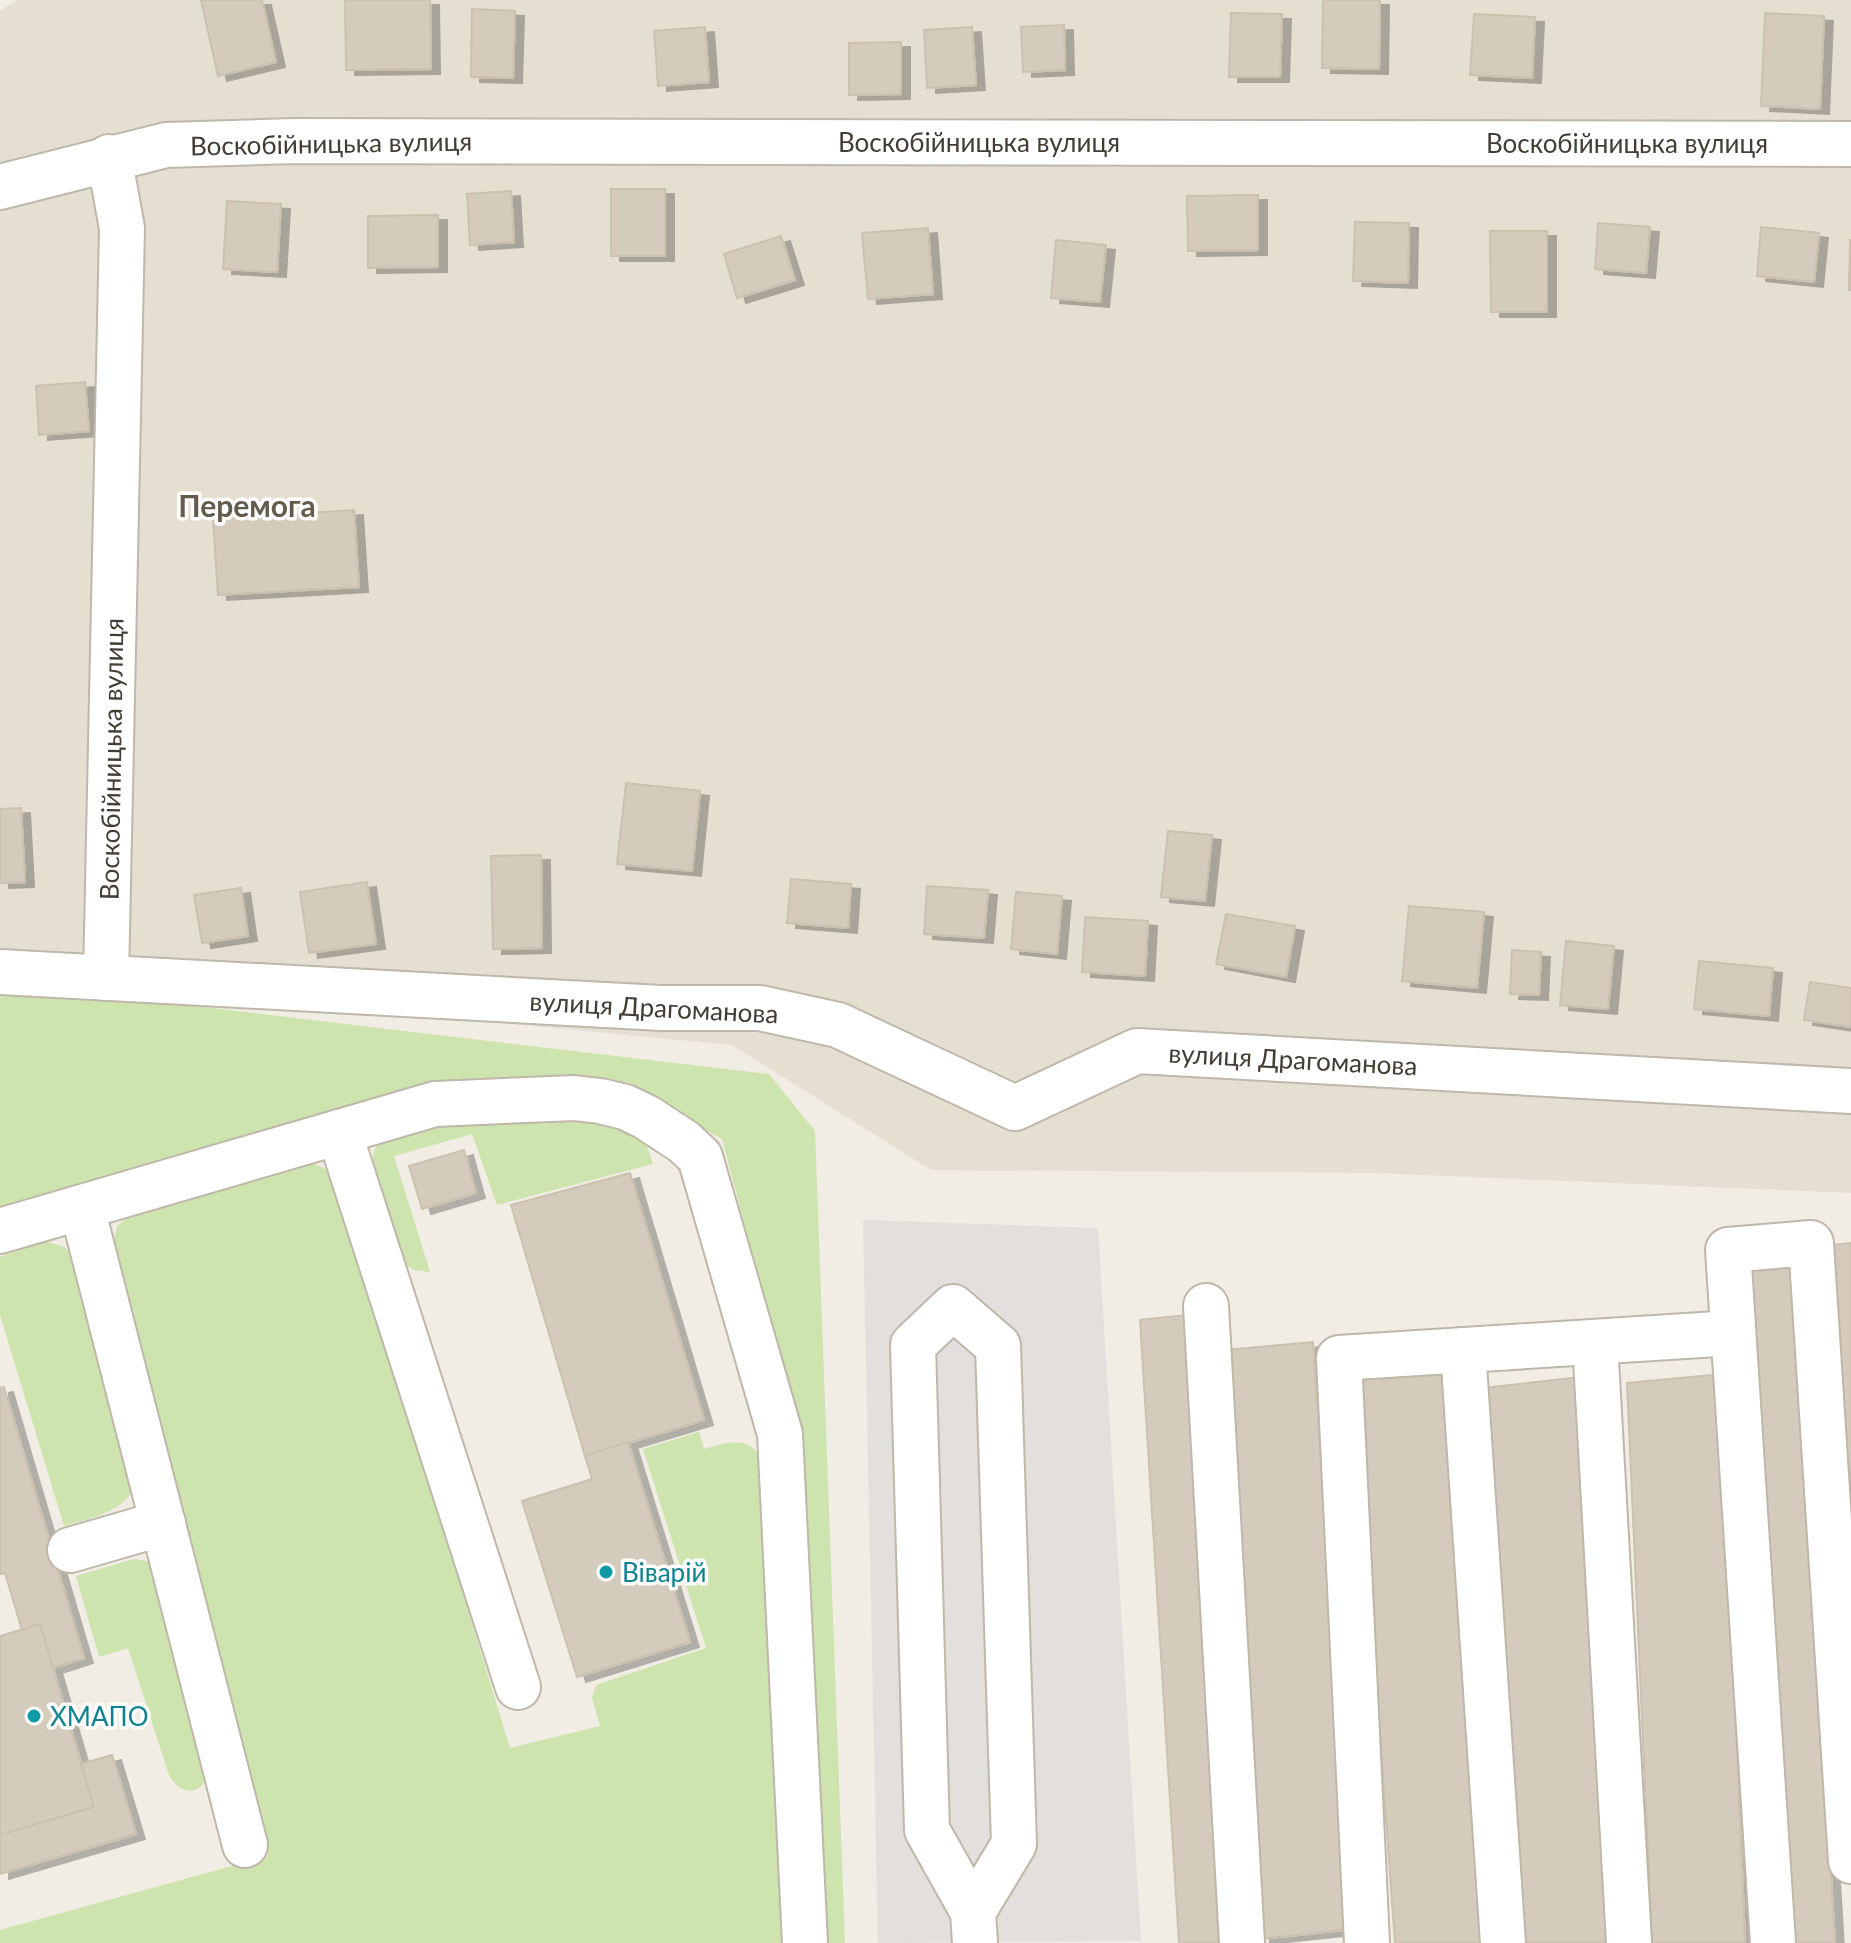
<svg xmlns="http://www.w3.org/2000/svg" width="1851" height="1943" font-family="Lato,sans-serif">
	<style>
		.residential { fill: #e5dfd2 }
		.green { fill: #cde4ae }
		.parking { fill: #e2dfdc }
		.building { fill: #d5cbbd; stroke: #ccc0ae; stroke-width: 2; filter: url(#shadow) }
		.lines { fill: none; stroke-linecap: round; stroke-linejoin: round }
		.minor-casing { stroke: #bfb7aa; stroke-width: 48 }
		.minor { stroke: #fff; stroke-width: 44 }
		.culture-dot { fill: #0f9aa8; stroke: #fff; stroke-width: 3 }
		.labels { text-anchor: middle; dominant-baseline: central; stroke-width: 7; stroke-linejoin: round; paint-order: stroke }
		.street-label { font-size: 26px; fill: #433d34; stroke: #fff }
		.culture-label { font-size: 26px; fill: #0d838f; stroke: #fff; text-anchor: start }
		.quarter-label { font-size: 30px; font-weight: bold; fill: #655b4c; stroke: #fff }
	</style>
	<defs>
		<filter id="shadow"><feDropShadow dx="9" dy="5" stdDeviation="0" flood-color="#0004"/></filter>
	</defs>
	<rect width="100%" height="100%" fill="#f1ede4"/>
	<!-- residential -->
	<polygon class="residential" points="17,0 1851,0 1851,1193 1374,1173 931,1170 732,1045 149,990 0,993 0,11"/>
	<!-- green -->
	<g class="green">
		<polygon points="0,995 143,1000 769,1074 815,1131 845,1943 828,1943 804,1450 722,1139 643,1096 587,1085 0,1218"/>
		<polygon points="438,1116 602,1119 645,1140 653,1164 497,1205 472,1134 394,1156 430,1272 414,1270 404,1264 373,1169 373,1154 378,1142"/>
		<path d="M313,1164C327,1168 333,1174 339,1187L510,1748L600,1726L592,1698L596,1685L706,1648L643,1449L699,1432L704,1449C727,1443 748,1434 761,1459L784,1943H0V1930L268,1856L113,1245L117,1226L130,1216L301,1165Z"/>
		<path d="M48,1242L62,1246L74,1254L136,1486C121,1513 91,1518 64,1526L0,1315V1257L39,1243Z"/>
		<path d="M134,1559L152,1562L208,1774C200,1798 179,1794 169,1775L128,1648L99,1657L76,1576Z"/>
	</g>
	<!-- parking -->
	<polygon class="parking" points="863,1220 1098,1228 1141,1941 878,1943"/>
	<!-- building -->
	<g class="building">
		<polygon points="201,0 262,0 276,62 218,76"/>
		<polygon points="345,0 430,0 431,69 346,70"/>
		<polygon points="1323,0 1380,0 1379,69 1322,68"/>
		<polygon points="472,9 515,11 513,78 471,77"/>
		<polygon points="1231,13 1282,14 1280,77 1229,77"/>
		<polygon points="1765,13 1824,16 1820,109 1761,106"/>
		<polygon points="1474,14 1535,17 1532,78 1470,75"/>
		<polygon points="1064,25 1065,70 1023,72 1021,27"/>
		<polygon points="705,27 709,82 658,86 654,31"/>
		<polygon points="972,27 976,85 927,88 924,30"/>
		<polygon points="901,42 901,94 849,95 849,43"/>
		<rect x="611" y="189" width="54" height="67"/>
		<polygon points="511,191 514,242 470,245 467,194"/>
		<polygon points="1258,195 1258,250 1188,251 1187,196"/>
		<polygon points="227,201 281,204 277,272 223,269"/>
		<polygon points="438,215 438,267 368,268 368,216"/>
		<polygon points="1355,222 1409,223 1408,283 1353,281"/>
		<polygon points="1598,223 1650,227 1646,273 1595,269"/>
		<polygon points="1761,227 1819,233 1814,282 1757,276"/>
		<polygon points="928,228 933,294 868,299 862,233"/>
		<polygon points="1490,231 1547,231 1547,312 1491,312"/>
		<polygon points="781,236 795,280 737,298 724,254"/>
		<polygon points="1056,240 1106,245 1100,302 1051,298"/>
		<polygon points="1850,240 1851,240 1851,290 1849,290"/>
		<polygon points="85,382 89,431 39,435 36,386"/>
		<polygon points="354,510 359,587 218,595 213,519"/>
		<polygon points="626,783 700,791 692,871 617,864"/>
		<polygon points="21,808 25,882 0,883 0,809"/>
		<polygon points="1168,831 1212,835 1205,901 1161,897"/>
		<polygon points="541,855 542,948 493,949 491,856"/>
		<polygon points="791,879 851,884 848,928 787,923"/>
		<polygon points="367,882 376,944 309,953 300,892"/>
		<polygon points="927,886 988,890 984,938 924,934"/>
		<polygon points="241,888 248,936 202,943 194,895"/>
		<polygon points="1016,892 1062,896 1057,954 1011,949"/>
		<polygon points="1409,906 1484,912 1477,988 1402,981"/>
		<polygon points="1226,914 1295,926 1286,977 1216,964"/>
		<polygon points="1085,917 1148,921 1145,976 1082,972"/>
		<polygon points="1566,941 1614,946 1608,1009 1560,1005"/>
		<polygon points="1512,950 1541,952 1539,995 1510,994"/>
		<polygon points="1699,961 1773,968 1769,1016 1694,1009"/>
		<polygon points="1810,982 1851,988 1851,1027 1804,1020"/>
		<polygon points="464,1150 476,1193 422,1209 409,1166"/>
		<polygon points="630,1173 704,1420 585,1456 511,1205"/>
		<polygon points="1851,1243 1851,1617 1823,1246"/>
		<polygon points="1793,1252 1835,1943 1795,1943 1748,1257"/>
		<polygon points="1186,1315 1222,1943 1179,1943 1140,1320"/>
		<polygon points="1313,1342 1352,1929 1261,1939 1226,1350"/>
		<polygon points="1449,1366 1485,1943 1395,1943 1354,1372"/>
		<polygon points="1722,1374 1745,1943 1652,1943 1627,1383"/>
		<polygon points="1579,1377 1613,1943 1520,1943 1484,1388"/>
		<polygon points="4,1387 84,1658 53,1668 40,1624 22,1630 5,1573 0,1574 0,1388"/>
		<polygon points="628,1442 690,1642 577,1677 522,1501 592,1479 585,1456"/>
		<polygon points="40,1624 94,1807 0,1835 0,1636"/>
		<polygon points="112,1755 136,1834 0,1874 0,1835 94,1807 81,1764"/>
	</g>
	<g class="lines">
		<defs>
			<g id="minor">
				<polyline points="0,187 166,145 294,141 1851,144"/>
				<polyline points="0,972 661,1008 760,1008 838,1025 1015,1108 1137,1051 1851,1091"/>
				<polyline points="106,978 122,228 109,157"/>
				<polyline points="339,1132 518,1687"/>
				<polyline points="82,1208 245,1845"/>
				<polyline points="0,1231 435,1104 574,1098 600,1101 625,1107 646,1117 684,1142 700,1157 780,1434 805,1943"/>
				<polyline points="1206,1306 1242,1943"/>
				<polyline points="1595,1342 1629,1943"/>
				<polyline points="1463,1350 1503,1943"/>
				<polyline points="70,1550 163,1523"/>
				<polyline points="973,1912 927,1830 913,1345 953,1307 998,1346 1014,1844 973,1912 975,1943"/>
				<polyline points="1367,1943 1339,1358 1733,1333"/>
				<polyline points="1773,1943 1728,1250 1811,1243 1851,1861"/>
			</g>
		</defs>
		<!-- minor casing -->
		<use href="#minor" class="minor-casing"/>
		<!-- minor -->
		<use href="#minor" class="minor"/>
	</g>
	<!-- markers -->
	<g class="culture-dot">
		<circle cx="606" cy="1572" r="8"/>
		<circle cx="34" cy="1716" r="8"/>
	</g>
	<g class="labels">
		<!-- street labels -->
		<g class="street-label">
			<text x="979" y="142">Воскобійницька вулиця</text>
			<text transform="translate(331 143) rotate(-1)">Воскобійницька вулиця</text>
			<text x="1627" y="143">Воскобійницька вулиця</text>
			<text transform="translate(111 759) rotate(-89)">Воскобійницька вулиця</text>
			<text transform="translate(654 1007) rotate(3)">вулиця Драгоманова</text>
			<text transform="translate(1293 1059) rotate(3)">вулиця Драгоманова</text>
		</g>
		<!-- culture labels -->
		<g class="culture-label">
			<text x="622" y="1572">Віварій</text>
			<text x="50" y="1716">ХМАПО</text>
		</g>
		<!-- quarter labels -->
		<g class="quarter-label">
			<text x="247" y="505">Перемога</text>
		</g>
	</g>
</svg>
